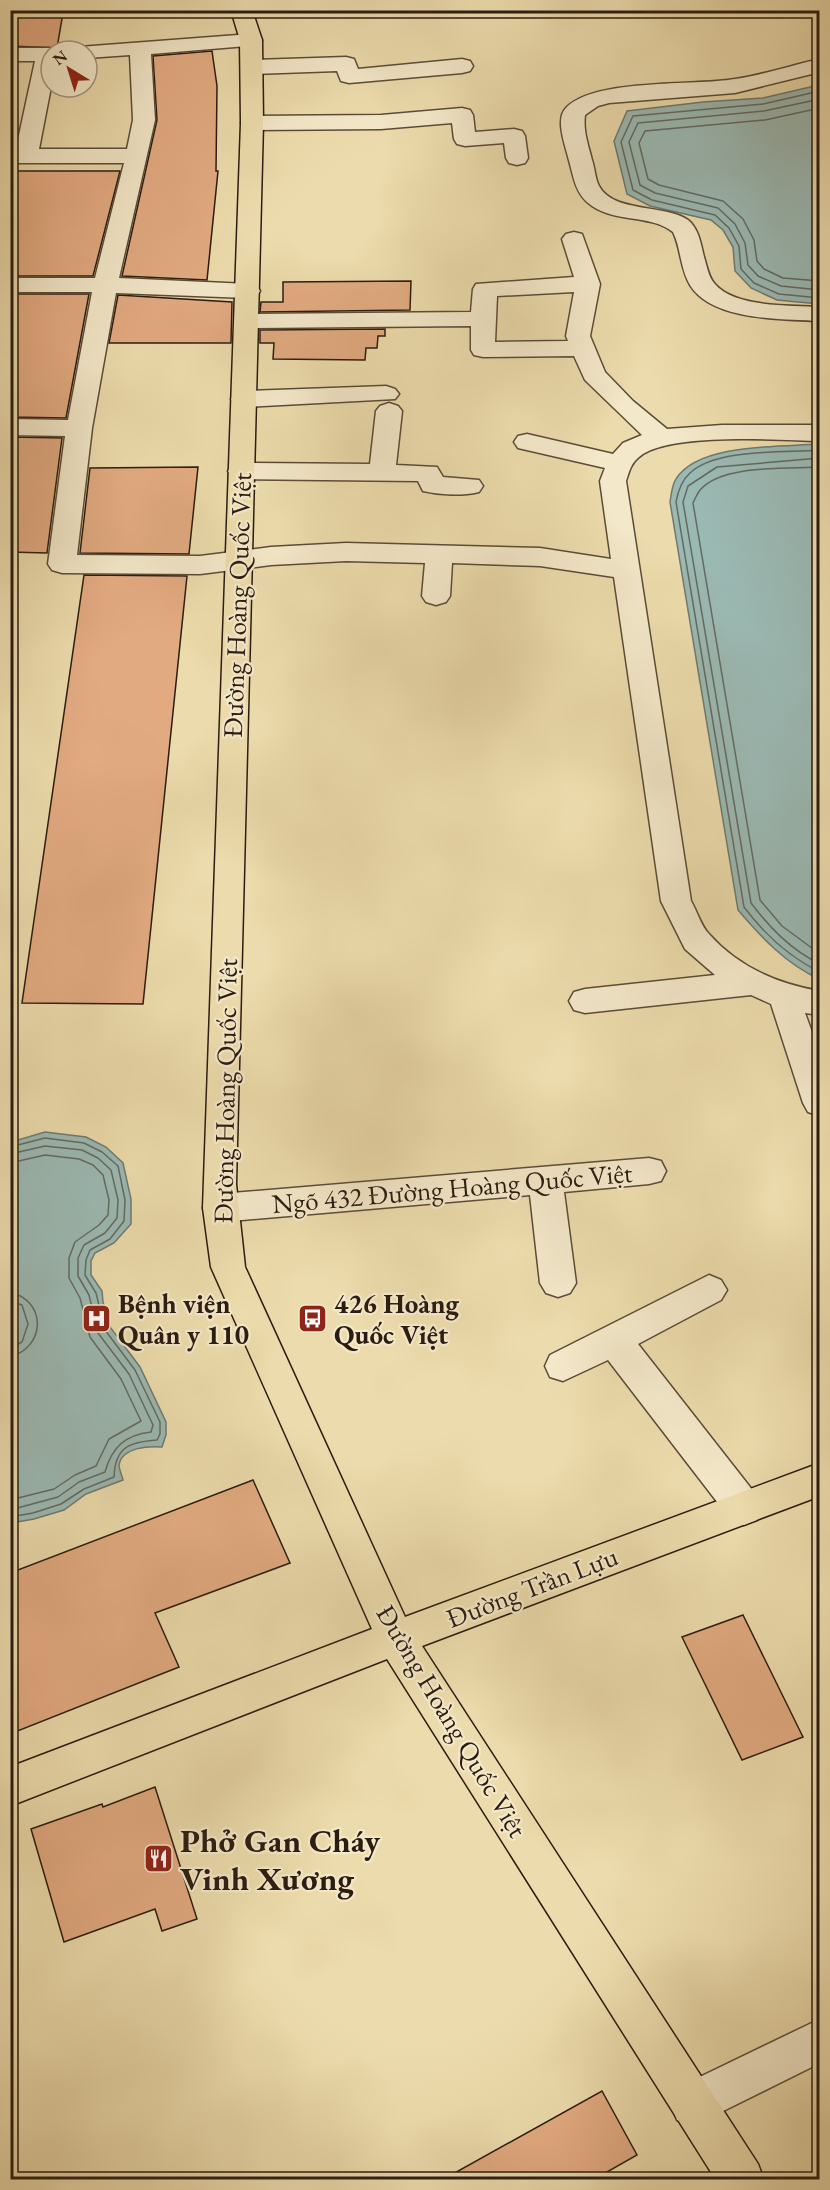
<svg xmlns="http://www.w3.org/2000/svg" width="830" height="2190" font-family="'EB Garamond',serif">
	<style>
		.water { fill: #9bb9b3; stroke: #6e7a72; stroke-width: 1.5 }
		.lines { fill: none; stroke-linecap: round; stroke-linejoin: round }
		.shore { stroke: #636a62; stroke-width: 1.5 }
		.building { fill: #e2aa81; stroke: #2b1c11; stroke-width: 1.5 }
		.minor-casing { stroke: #5b4c38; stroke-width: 3 }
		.major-casing { stroke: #2b1c11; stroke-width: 3 }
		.minor { fill: #f3e8c9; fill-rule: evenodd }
		.major { fill: #ecdbac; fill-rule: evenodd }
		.labels { text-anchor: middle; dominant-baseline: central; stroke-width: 4.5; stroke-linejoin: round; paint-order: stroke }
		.street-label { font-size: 27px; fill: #2b1c11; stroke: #f3e8c9 }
		.poi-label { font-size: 27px; font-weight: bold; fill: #2b1c11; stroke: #f3e8c9; text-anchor: start }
		.near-poi-label { font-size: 33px; font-weight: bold; fill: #2b1c11; stroke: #f3e8c9; text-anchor: start }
	</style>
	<rect width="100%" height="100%" fill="#ecdbac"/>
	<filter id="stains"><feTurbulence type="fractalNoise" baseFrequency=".00333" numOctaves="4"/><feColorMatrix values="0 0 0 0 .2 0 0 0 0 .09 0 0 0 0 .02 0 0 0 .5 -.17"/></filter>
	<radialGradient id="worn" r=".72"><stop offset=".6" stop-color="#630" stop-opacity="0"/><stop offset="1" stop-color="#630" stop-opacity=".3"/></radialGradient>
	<!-- water -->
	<g class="water">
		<polygon points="819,85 819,304 777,300 751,288 735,271 733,247 723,230 711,220 650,206 627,194 614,141 627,111 703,102 763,98"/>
		<path d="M819,444H820L819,979C785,963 762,938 738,910L670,502C671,495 672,485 676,479C698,443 781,447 819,444Z"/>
		<path d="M45,1132L86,1137L106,1147L123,1163L131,1199V1224L114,1243L95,1253L91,1261V1275L102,1291L103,1302L110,1327L140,1367L166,1422V1435L162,1447C149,1446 122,1447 119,1465C119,1469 122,1476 123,1480L86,1494L64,1510L34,1519L11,1523L10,1350L15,1319L10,1307L11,1142Z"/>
	</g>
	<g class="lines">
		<!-- shore -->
		<g class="shore">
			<polyline points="820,91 763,104 633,116 621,142 633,190 652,200 715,215 729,228 739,246 741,269 754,283 779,294 820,298"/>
			<polyline points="820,99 764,111 638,123 629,142 640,185 655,193 718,208 735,224 745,243 748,265 758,276 781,286 820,290"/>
			<polyline points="820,108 765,120 645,131 639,143 648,179 659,185 723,201 743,219 754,240 757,261 764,269 783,278 820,281"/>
			<path d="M820,450C785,453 716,448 690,473C681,481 678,491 676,502L744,907C765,935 789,957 820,972"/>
			<path d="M820,458L717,467L688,486L683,502L751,903C770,928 791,950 820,964"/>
			<path d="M820,467C788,469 722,464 700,490C697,494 695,499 693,503L760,900L782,926L820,954"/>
			<path d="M10,1147L45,1138L84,1143L102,1152L118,1166L125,1200L124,1221L110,1239L90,1250L86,1260L85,1275L96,1293L105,1330L135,1370L160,1422V1434L157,1440C129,1442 115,1447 114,1477L84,1489L61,1504L33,1513L10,1517"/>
			<path d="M10,1154L45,1146L82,1150L98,1158L111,1170L118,1200L117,1218L105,1233L84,1245L78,1258V1276L89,1295L98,1333L129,1374L153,1425L151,1432C125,1435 112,1447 105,1472L79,1482L58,1497L10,1510"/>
			<polyline points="10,1163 45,1155 79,1159 93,1165 103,1175 109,1200 108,1215 99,1225 75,1242 69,1258 69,1278 80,1298 90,1337 121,1379 141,1421 109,1439 96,1466 75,1475 54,1489 10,1500"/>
			<path d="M10,1292C47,1301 46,1347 10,1357"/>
			<polyline points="10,1301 22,1305 28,1324 22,1342 10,1348"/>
		</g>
	</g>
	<!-- building -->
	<g class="building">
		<polygon points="10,13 63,13 57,48 10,46"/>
		<polygon points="212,51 217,86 216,171 218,171 207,280 122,276 157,120 153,56"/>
		<polygon points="10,171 120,171 93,276 10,276"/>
		<polygon points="411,281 410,310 260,312 261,302 283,302 283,282"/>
		<polygon points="10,294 89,294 66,418 10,417"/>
		<polygon points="118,295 232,302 231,343 109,343"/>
		<polygon points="385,329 385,336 378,336 377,348 366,348 365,360 273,359 274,343 260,343 260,330"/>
		<polygon points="10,437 62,438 47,553 10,552"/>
		<polygon points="198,467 189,554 80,553 90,468"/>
		<polygon points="84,575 187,576 143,1004 22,1003"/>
		<polygon points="253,1480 290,1563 155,1613 179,1667 10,1734 10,1573"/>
		<polygon points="743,1615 803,1737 742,1760 682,1637"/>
		<polygon points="155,1787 197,1919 162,1931 155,1909 64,1942 31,1829 102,1804 103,1807"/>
		<polygon points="602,2091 637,2155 593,2180 442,2180"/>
	</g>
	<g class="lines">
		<defs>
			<g id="minor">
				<path d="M251,34L259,35L262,40L259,45L151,54L155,120L119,278L248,284L257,286L260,291L257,296L248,298L116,293L92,428L77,555L200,556L271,547L346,543L540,548L611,559L600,481L605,468L518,448L514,442L518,436L527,434L613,454L623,443L642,435L585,380L574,356L483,357L474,355L471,350V326L247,328L238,326L235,321L238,316L247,314L471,312L473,289L476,284L574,277L562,239L566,234L574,232L582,234L600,284L590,336L605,372L633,401L667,429L722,425H820V441C780,440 668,432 639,457C631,463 629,472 626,481L691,901C697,911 701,926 709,934C738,967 778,984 820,991V1015L805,1013L820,1054V1116L808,1112L803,1103L771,1004L751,995L585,1013L574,1010L569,1001L574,992L585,989L715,975L685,949L661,901L614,577L540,566L452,563L450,596L446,602L436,605L426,602L422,596L425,563L346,561L271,565L200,574L62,573L52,570L48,564L65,436L10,435V419L68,420L92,292H10V278H95L124,163H10V149H16L35,61H10V48H51L60,51H51V87L39,149H127L133,120L130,55L87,58V51H77L79,47ZM574,292L566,336L568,341L495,342L497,296Z"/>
				<polygon points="346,57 354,59 358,69 462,59 470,61 473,66 470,71 462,73 349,83 341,81 337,71 252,74 244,72 241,67 244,62 252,60"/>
				<path d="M820,59V72L735,93L609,103L598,106L585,115C583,131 588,144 592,160C595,169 595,178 599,186C613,213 665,204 688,220C699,229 701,245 704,257C707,266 708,276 714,283C734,308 790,305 820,307V321C782,319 712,321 690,285C680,268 681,248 673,232C649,213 611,224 587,202C574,190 573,173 568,157C565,144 555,119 566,108C594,78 694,86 735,79C763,75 792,65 820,59Z"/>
				<polygon points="462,108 470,110 473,115 475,132 514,129 522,131 525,136 528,158 525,163 517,165 509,163 506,158 504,143 465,146 457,144 454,139 452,123 381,129 252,130 244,128 241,123 244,118 252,116 381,115"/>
				<polygon points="386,386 395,389 399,394 395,399 244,407 235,404 231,399 235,394 244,391"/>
				<path d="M389,403L398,406L402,411L396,465L437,467L443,477L479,480L483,486L479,492C462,496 440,495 423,491L418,481L241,479L232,477L228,471L232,465L241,463L370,464L376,411L380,406Z"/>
				<polygon points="649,1158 661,1161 666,1171 661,1181 649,1184 564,1192 576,1283 570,1293 558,1297 546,1293 540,1283 530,1195 220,1222 208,1218 203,1208 208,1198 220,1194"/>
				<polygon points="709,1275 721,1280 727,1290 721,1300 638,1344 757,1496 763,1508 757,1520 744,1525 731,1520 608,1360 563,1381 550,1377 545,1366 550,1355"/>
				<polygon points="820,2019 820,2063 693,2126 677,2120 671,2104 677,2088"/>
			</g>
			<polygon id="major" points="231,10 252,10 262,40 263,123 236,1184 245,1267 405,1617 820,1463 820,1496 422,1646 758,2164 764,2180 716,2180 387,1659 10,1806 10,1767 372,1629 211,1267 203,1208 241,123 240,40"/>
		</defs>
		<!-- minor casing -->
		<use href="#minor" class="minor-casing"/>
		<!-- major casing -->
		<use href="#major" class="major-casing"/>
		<!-- minor -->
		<use href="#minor" class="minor"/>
		<!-- major -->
		<use href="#major" class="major"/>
	</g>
	<!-- icons -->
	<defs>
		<symbol id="hospital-square" viewBox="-11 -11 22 22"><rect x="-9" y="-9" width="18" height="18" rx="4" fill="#8f2418" stroke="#f3e8c9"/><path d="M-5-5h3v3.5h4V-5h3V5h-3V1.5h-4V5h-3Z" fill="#fff"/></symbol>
		<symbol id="bus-square" viewBox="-11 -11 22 22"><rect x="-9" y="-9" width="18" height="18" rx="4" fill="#8f2418" stroke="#f3e8c9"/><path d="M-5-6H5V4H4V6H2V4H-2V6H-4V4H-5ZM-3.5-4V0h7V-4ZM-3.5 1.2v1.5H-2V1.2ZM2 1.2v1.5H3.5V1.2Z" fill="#fff"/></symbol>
		<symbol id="restaurant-square" viewBox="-11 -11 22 22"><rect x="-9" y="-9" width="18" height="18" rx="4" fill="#8f2418" stroke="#f3e8c9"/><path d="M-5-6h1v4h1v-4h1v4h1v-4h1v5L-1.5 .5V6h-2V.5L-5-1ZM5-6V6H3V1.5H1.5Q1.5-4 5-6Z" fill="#fff"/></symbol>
	</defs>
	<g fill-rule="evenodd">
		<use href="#hospital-square" x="80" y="1302" width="33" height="33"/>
		<use href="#bus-square" x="296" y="1302" width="33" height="33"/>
		<use href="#restaurant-square" x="142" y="1842" width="33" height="33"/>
	</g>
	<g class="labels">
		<!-- street labels -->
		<g class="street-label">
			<text transform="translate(237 605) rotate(-88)">Đường Hoàng Quốc Việt</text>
			<text transform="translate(225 1091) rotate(-89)">Đường Hoàng Quốc Việt</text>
			<text transform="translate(452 1188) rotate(-5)">Ngõ 432 Đường Hoàng Quốc Việt</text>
			<text transform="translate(532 1587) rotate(-21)">Đường Trần Lựu</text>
			<text transform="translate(452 1721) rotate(59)">Đường Hoàng Quốc Việt</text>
		</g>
		<!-- poi labels -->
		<g class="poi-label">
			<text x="118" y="1303">Bệnh viện<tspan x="118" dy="31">Quân y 110</tspan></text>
			<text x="334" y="1303">426 Hoàng<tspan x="334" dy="31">Quốc Việt</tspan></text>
		</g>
		<!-- near-poi labels -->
		<g class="near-poi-label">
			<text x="180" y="1840">Phở Gan Cháy<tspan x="180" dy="38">Vinh Xương</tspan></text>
		</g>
	</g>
	<!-- margin -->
	<rect width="830" height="2190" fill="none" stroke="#ecdbac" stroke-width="36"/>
	<rect x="12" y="12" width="806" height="2166" fill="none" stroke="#2b1c11" stroke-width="3"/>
	<rect x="18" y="18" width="794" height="2154" fill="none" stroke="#2b1c11" stroke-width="1.5"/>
	<!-- north arrow -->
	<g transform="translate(69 69) rotate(322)"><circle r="28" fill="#f3e8c9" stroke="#a3967f" stroke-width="1.5"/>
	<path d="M0-4.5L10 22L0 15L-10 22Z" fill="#8f2418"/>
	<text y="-9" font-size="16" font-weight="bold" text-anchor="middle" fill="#2b1c11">N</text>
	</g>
	<rect width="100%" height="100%" filter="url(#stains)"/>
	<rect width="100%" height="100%" fill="url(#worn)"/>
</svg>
